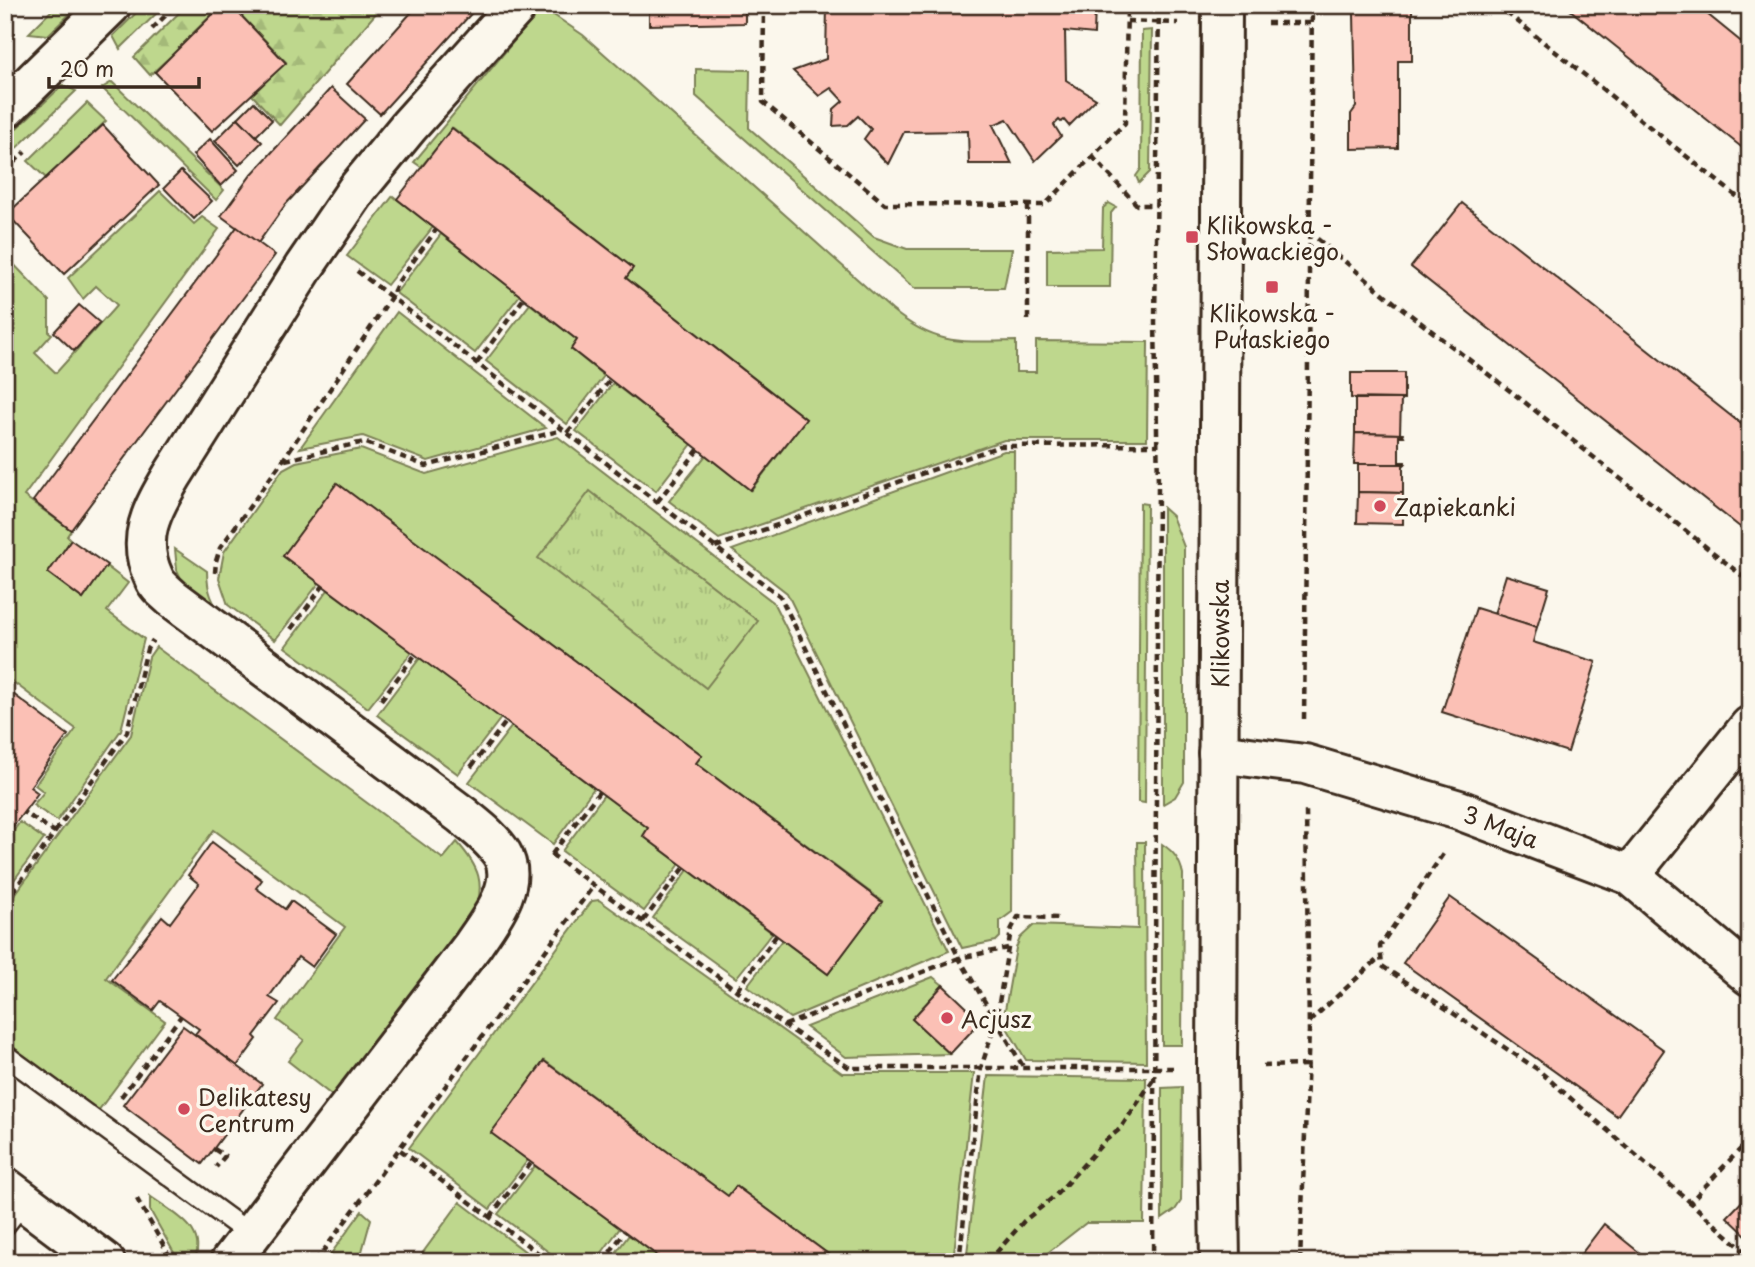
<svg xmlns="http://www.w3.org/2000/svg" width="1755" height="1267" font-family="'Playpen Sans',sans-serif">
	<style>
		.green { fill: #bed78d; stroke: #7c8056; stroke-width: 2 }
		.forest { fill: url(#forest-firs); stroke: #7c8056; stroke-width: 2 }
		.park { fill: url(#park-tufts); stroke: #7c8056; stroke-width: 2 }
		.building { fill: #fbc0b5; stroke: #3b2a1e; stroke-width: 2 }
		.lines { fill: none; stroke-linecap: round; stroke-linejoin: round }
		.lane-casing { stroke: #3b2a1e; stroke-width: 24 }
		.street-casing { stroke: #3b2a1e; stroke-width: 44 }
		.secondary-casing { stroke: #3b2a1e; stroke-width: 44 }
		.path { stroke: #3b2a1e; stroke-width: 4.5; stroke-dasharray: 7 5; stroke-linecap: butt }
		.lane { stroke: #fbf7ec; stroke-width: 19 }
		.street { stroke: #fbf7ec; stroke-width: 38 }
		.secondary { stroke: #fbf7ec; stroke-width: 38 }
		.poi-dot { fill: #d1495b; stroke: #fbf7ec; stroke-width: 2.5 }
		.labels { text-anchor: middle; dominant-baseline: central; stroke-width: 7; stroke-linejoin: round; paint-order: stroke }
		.poi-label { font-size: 23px; fill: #3b2a1e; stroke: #fbf7ec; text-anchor: start }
		.street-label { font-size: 23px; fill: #3b2a1e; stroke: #fbf7ec }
	</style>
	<defs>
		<pattern id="forest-firs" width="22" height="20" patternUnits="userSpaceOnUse" patternTransform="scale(1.75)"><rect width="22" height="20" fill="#bed78d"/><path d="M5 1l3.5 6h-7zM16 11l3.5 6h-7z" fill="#a4b979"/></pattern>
		<pattern id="park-tufts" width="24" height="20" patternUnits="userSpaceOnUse" patternTransform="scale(1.75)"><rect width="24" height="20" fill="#bed78d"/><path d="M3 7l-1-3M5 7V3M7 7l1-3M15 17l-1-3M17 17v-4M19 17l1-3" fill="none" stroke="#a4b979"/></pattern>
	</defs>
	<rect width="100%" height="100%" fill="#fbf7ec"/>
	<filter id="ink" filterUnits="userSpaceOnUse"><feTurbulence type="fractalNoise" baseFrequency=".0143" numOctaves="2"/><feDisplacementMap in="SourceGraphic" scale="14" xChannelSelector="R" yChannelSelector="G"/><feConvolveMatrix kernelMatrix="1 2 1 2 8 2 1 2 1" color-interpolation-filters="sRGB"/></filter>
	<g filter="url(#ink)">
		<!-- green -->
		<g class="green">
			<polygon points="57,5 79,5 48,35 29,33"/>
			<polygon points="144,5 165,5 120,49 113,36"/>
			<path d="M539,5L583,35L892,310C936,346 961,342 1016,341V372H1036V341L1148,342L1147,440H1004L719,539L669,501L706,455L751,490L806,419L626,278L633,268L453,128L421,167L414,162L528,24Z"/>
			<polygon points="1152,30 1150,172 1139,183 1136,176 1141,169 1142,31"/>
			<polygon points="696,69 750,70 749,128 874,237 907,249 1012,249 1004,288 914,288 696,96"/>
			<polygon points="112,82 224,190 216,200 102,88"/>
			<polygon points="63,85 76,91 5,159 5,139"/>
			<polygon points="87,103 106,121 46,178 28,161"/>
			<polygon points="160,191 194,224 202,217 219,229 24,496 71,530 67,536 71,540 48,573 83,599 106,566 128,583 107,611 144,639 121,730 57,821 33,805 44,792 35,785 76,729 5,676 5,255 49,301 49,332 52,334 35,353 56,373 117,305 96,286 83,299 68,278"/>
			<polygon points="393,196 433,227 387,285 347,256"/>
			<polygon points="1109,203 1116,207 1111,213 1110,287 1047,287 1047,249 1102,248 1103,208"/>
			<polygon points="441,234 520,295 475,353 396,293"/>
			<polygon points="530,304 577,340 571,349 604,376 567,424 486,361"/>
			<polygon points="397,312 546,428 428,461 363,436 300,448"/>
			<polygon points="613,383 692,444 656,491 576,431"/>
			<polygon points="558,437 773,602 949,951 790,1018 747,986 782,940 828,974 882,901 696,763 702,755 337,484 283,556 319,583 275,640 228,605 219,578 224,552 283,469 296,462 361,449 426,474"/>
			<polygon points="1004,451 1014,451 1012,912 1000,921 1000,937 996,941 962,948 787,593 732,550"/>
			<polygon points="1140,503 1147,504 1145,803 1138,802"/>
			<polygon points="1163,508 1172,516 1184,547 1184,782 1175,797 1163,804"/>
			<path d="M175,549L207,571C207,591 212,603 225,619L183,583L177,570Z"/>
			<polygon points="328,590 412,652 368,708 285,647"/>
			<path d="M156,647L443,859L457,842C479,867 486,883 474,916L339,1101L288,1061L304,1040L277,1020L345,927L214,830L106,978L165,1021L98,1111L5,1043V903L8,904L131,735L149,657Z"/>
			<polygon points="420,658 501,718 458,774 377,715"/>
			<polygon points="512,726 594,788 553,844 469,782"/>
			<polygon points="604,795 648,828 643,836 680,864 644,911 562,851"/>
			<polygon points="20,822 44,839 6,891 5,842"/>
			<polygon points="1137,842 1145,842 1146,1062 1026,1060 1003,1021 1016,948 1020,938 1034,925 1138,929"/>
			<path d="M1162,844C1174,852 1180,860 1183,874L1182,1045H1162Z"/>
			<polygon points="688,870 772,933 736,978 653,918"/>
			<polygon points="599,900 842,1073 974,1073 953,1262 839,1262 736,1186 728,1196 545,1061 492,1133 528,1160 490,1209 409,1148 592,901"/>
			<polygon points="933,977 943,985 912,1019 950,1054 846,1057 806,1027"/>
			<polygon points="988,1076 1146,1078 1144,1223 1086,1223 1036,1262 966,1262"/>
			<polygon points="1182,1087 1181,1201 1175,1210 1162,1219 1162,1088"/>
			<polygon points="535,1166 620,1228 595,1262 562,1262 498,1214"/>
			<path d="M150,1196C171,1212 207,1227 195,1259L187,1262L178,1260L150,1210Z"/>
			<polygon points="460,1202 539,1262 416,1262"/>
			<polygon points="362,1211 371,1219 359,1262 325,1262"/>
			<polygon points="629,1235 666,1262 609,1262"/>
		</g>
		<!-- forest -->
		<g class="forest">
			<polygon points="187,5 222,5 193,33 194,35 150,75 134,57"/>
			<polygon points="231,5 383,5 280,125 252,95 286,62"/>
		</g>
		<!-- park -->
		<polygon class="park" points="590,491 758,621 706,688 538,558"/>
		<!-- building -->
		<g class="building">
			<polygon points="222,5 231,5 286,63 212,131 155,72"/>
			<polygon points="418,5 479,5 380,114 347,84"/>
			<polygon points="649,5 745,5 745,23 649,25"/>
			<polygon points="827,5 1095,5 1094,34 1065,31 1066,80 1096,99 1069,126 1064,120 1061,122 1059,120 1054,125 1061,136 1035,161 1007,119 993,125 1012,164 969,164 968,131 904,132 888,164 864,139 871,129 858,116 848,125 833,126 834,109 843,101 831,88 819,96 793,71 826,59"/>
			<polygon points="1349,5 1412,5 1412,61 1398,61 1398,148 1351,149 1351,114 1356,107 1354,14"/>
			<polygon points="1564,5 1696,5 1750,49 1750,154"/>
			<polygon points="331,88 365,119 286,204 258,243 221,216 251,175"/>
			<polygon points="254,102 272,120 256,136 238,118"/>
			<polygon points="238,118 262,142 239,165 215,141"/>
			<polygon points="103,125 159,185 64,274 7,214"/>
			<polygon points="452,128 633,268 626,278 806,419 750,490 571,349 577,340 397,199"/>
			<polygon points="210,139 238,170 221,186 193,155"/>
			<polygon points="181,171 212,201 194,219 164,188"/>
			<polygon points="1462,203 1750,431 1750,535 1411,267"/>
			<polygon points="237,227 275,255 71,530 33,501"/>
			<polygon points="79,305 100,323 74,351 54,332"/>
			<polygon points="1351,373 1404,373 1404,399 1351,398"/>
			<polygon points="1355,399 1401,399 1400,434 1355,433"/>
			<polygon points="1355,433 1403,434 1404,436 1399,436 1399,462 1405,462 1405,464 1354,464"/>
			<polygon points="1358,464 1405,464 1403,466 1403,493 1358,492"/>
			<polygon points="337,483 702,755 696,763 882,902 828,974 643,836 648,828 283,556"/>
			<polygon points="1358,492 1403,493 1403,524 1357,523"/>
			<polygon points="71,540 107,565 83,599 48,573"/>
			<polygon points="1506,575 1549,588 1537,627 1494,614"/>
			<polygon points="1476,608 1537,627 1533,642 1596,662 1568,752 1442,712"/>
			<polygon points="5,688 68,735 30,787 38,793 5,837"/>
			<polygon points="212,842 262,880 256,888 285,909 291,901 336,934 312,967 298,957 269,997 279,1003 254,1036 257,1039 237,1066 195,1034 199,1029 160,1001 153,1010 112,980 162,916 170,923 199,884 188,875"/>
			<polygon points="1450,897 1664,1050 1617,1116 1403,963"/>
			<polygon points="943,985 981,1021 950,1054 912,1019"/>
			<polygon points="183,1026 262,1084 202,1164 123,1105"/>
			<polygon points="544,1061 728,1196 736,1186 839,1262 689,1262 685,1259 682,1262 666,1262 491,1133"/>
			<polygon points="1750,1193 1750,1239 1727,1217"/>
			<polygon points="1604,1224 1651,1262 1575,1262"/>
		</g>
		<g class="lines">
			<defs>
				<g id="lane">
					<polyline points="5,1055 251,1235"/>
					<polyline points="5,1225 24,1201"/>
				</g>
				<g id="street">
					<polyline points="5,109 111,5"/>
					<polyline points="1218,753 1305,764 1459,810 1630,875 1750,976"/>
					<polyline points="1630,875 1750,726"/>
					<polyline points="5,1187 105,1262"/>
					<path d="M230,1262L473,945C489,921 520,884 502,854C492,838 475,826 462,815L172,598C166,592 157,586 154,578C135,539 152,510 172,476L304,267L358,188L409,126L517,6"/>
				</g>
				<polyline id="secondary" points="1220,1262 1217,1066 1222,5"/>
			</defs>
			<!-- lane casing -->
			<use href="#lane" class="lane-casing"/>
			<!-- street casing -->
			<use href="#street" class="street-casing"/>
			<!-- secondary casing -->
			<use href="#secondary" class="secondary-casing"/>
			<!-- path -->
			<g class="path">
				<polyline points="764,5 763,102 885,204 1045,205 1125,123 1127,5"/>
				<polyline points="1497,5 1750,207"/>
				<polyline points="1127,21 1178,23"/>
				<polyline points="1267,23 1311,23"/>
				<polyline points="152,29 176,5"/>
				<polyline points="1092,156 1137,205 1157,205"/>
				<polyline points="5,171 25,152"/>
				<polyline points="1028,205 1028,322"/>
				<polyline points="1308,231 1395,303 1522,400 1750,582"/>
				<polyline points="357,271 391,297 398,282 436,230"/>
				<polyline points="477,363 524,298"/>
				<polyline points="567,433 610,380"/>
				<polyline points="285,460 364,442 426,466 562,430"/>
				<polyline points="657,502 698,450"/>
				<polyline points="215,573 216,561 220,548 283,460 391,297 715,547"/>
				<polyline points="291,629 323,586"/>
				<polyline points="381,700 415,655"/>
				<polyline points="1304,719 1312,5"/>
				<polyline points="471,767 506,722"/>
				<polyline points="55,832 127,732 147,649 153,640"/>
				<polyline points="551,854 785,1026 850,1068 1173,1068"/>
				<polyline points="552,854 599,792"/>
				<polyline points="1443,854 1380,946 1382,966 1537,1069 1690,1202"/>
				<polyline points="5,897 8,899 55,832 23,812"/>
				<polyline points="643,921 684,868"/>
				<polyline points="1008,948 959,958 1024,1068"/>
				<polyline points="737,990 776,936"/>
				<polyline points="1309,1022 1380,957"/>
				<polyline points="785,1025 959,958 780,596 715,547 1000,446 1158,445"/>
				<polyline points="1263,1066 1307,1065"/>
				<polyline points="121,1097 181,1016"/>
				<polyline points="1750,1139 1690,1202 1750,1256"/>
				<polyline points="214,1149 225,1156 216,1167"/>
				<polyline points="137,1199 173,1262"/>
				<polyline points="490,1217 532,1162"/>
				<polyline points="315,1262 399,1149"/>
				<polyline points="550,1262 399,1149 594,885"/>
				<polyline points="603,1262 625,1231"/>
				<polyline points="959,1262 981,1068 996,1021 1011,930 1018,917 1059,918"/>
				<polyline points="988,1262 1024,1221 1055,1196 1105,1141 1120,1129 1155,1077"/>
				<polyline points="1153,1262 1158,485 1155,322 1159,5"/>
				<polyline points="1300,1262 1309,1031 1306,811"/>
			</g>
			<!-- lane -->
			<use href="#lane" class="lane"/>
			<!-- street -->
			<use href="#street" class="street"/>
			<!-- secondary -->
			<use href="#secondary" class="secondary"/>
		</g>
	</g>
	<!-- markers -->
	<g class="poi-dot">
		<rect x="1185" y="230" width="14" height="14" rx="3.5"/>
		<rect x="1265" y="280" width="14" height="14" rx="3.5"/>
		<circle cx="1380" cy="506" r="7"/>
		<circle cx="947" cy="1018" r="7"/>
		<circle cx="184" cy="1109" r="7"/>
	</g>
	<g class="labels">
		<!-- poi labels -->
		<g class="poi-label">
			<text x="1206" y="224">Klikowska -<tspan x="1206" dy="26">Słowackiego</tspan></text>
			<text x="1272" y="312" text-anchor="middle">Klikowska -<tspan x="1272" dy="26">Pułaskiego</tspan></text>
			<text x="1394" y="506">Zapiekanki</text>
			<text x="961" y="1018">Acjusz</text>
			<text x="198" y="1096">Delikatesy<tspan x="198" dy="26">Centrum</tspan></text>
		</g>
		<!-- street labels -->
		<g class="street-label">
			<text transform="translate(1219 634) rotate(-90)">Klikowska</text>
			<text transform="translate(1501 826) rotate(21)">3 Maja</text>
		</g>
	</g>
	<!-- margin -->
	<rect width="1755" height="1267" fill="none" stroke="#fbf7ec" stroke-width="28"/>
	<rect x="14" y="14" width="1727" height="1239" fill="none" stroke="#3b2a1e" stroke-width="2.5" filter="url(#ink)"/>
	<!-- scale -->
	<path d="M49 77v10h150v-10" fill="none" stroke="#3b2a1e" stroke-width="3.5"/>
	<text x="60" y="77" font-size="21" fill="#3b2a1e" stroke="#fbf7ec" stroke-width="5" paint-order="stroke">20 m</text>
</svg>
